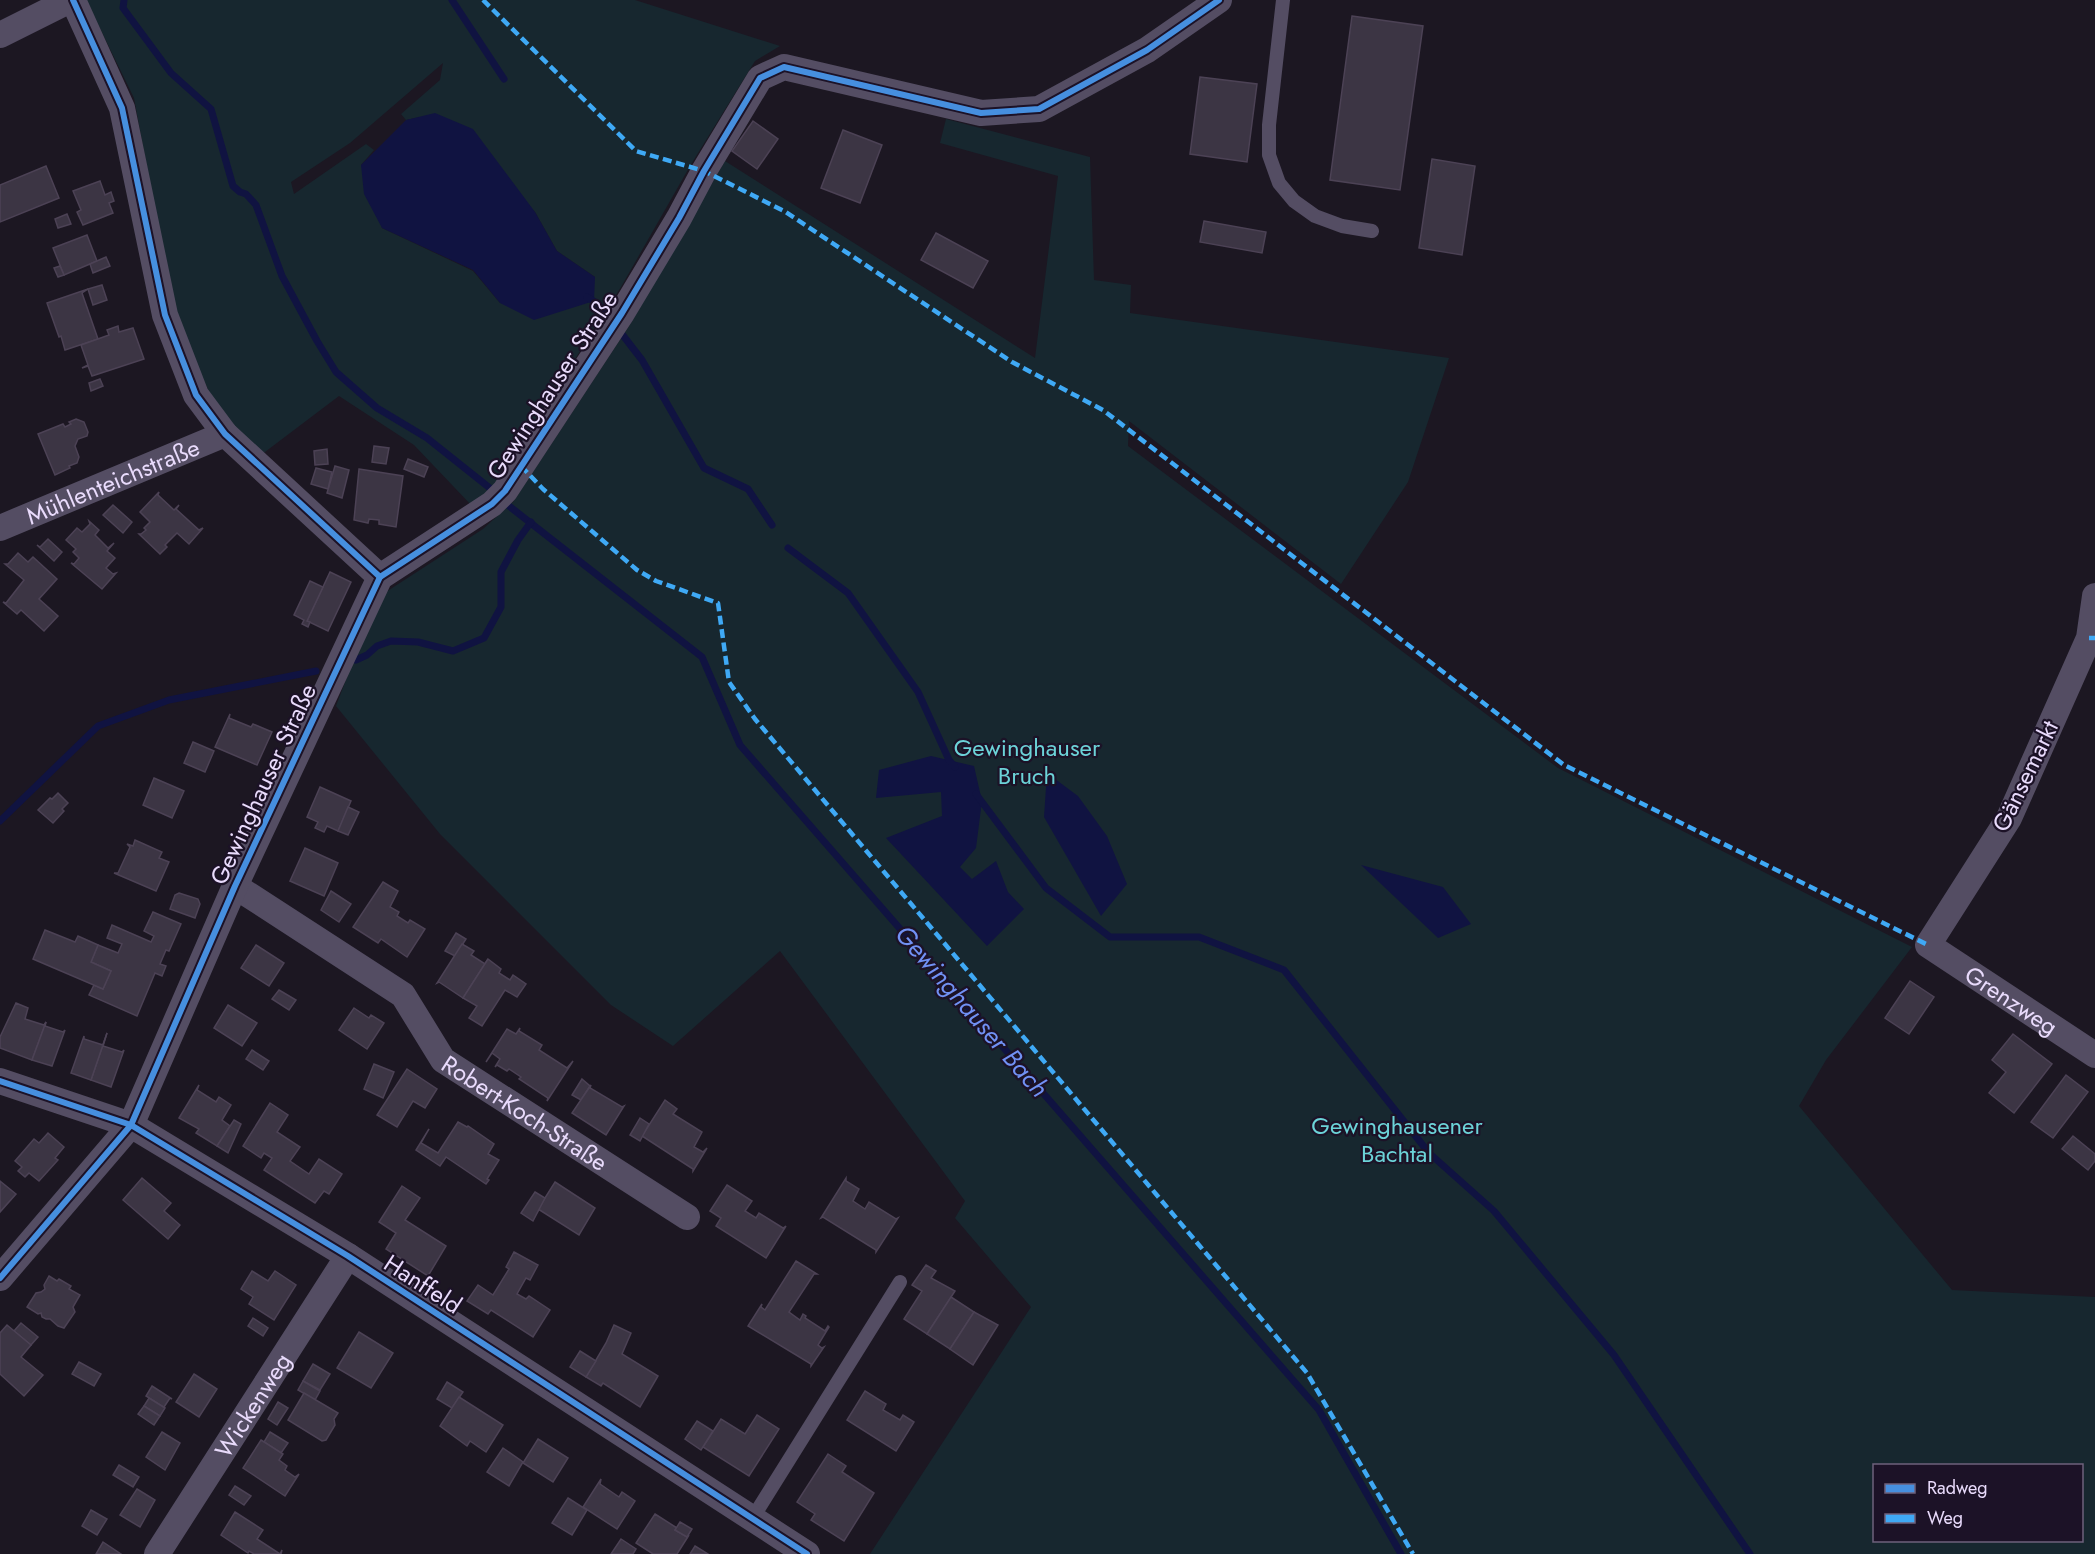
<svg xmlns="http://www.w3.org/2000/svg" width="2095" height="1554" font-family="Jost,sans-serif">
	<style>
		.green { fill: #17272f; fill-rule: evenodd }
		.water { fill: #101341 }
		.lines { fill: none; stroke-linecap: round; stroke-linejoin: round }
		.stream { stroke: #101341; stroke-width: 7 }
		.building { fill: #3c3544; stroke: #4c4255; stroke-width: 1.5 }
		.service { stroke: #544d63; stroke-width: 14 }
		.minor { stroke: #544d63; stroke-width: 26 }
		.quiet { stroke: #3fa9f5; stroke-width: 4.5; stroke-dasharray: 9 4.5; stroke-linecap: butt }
		.cycleway-casing { stroke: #1c1227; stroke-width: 10 }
		.cycleway { stroke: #468fdf; stroke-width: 6 }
		.labels { text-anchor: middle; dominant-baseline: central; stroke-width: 4.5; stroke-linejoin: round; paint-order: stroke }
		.street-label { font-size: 24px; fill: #e9dbfc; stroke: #1c1227 }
		.park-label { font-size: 24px; fill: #6cd3d8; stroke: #1c1227 }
		.water-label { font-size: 26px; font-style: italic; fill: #7191f4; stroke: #1c1227 }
	</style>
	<rect width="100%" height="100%" fill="#1c1722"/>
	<!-- green -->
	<g class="green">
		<path d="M86,0H635L780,46L755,61L690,166L621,287L494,486L473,507L414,445L339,396L261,455L221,418L175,317L134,98ZM443,63L440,80L401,114L406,120L435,114L535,212L557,251L595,277L500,303L473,271L382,228L361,165L374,150L366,144L294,194L291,182L350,143Z"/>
		<path d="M946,119L1090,157L1094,280L1131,285L1130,313L1449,358L1408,482L1341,584L1129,421L1128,446L1558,768L1912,947L1826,1060L1799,1106L1952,1290L2095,1297V1554H870L1031,1307L955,1218L965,1201L780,951L673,1046L611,1005L440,834L336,706L363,635L386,592L483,529L513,502L629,326L725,161L1035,358L1058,176L940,143ZM1874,1466H2082V1540H1874Z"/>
	</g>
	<!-- water -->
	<g class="water">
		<polygon points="435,113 473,129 535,212 557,251 595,277 594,301 534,320 500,303 473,270 382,228 364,194 361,165 406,120"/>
		<polygon points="931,756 974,766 982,801 976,848 960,867 972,879 996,861 1008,892 1024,909 987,946 886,838 942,816 941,792 876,798 879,770"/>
		<polygon points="1047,773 1078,796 1107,836 1127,884 1101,916 1044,817"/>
		<polygon points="1361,865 1443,887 1471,924 1438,938"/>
	</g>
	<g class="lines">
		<!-- stream -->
		<g class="stream">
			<polyline points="124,0 123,8 171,73 211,109 233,186 240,192 246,194 256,205 282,276 317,341 336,372 377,408 427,438 491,489"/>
			<polyline points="452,0 504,79"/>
			<polyline points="587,297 598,304 611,321"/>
			<polyline points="618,329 642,360 704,468 748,489 772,525"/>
			<polyline points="509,506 702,657 740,745 1319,1410 1401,1554"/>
			<polyline points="788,548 848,593 918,692 949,760 955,767"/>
			<polyline points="356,660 367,655 377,646 391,641 418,642 453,651 484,638 501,607 501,572 518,540 531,522"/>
			<polyline points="976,794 1046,888 1110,937 1199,937 1284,970 1429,1153 1494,1211 1614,1355 1750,1554"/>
			<polyline points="0,821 98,726 169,700 316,671"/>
		</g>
	</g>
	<!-- building -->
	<g class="building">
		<polygon points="1352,16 1423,26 1400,190 1330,180"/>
		<polygon points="1200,77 1257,84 1247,162 1190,154"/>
		<polygon points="753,121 778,139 757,169 732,151"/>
		<polygon points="843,130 882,145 860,203 821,188"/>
		<polygon points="1432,159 1475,166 1462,255 1419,248"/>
		<polygon points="46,166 59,198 0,222 0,185"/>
		<polygon points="100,181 105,195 111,192 114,201 109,203 113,213 83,225 77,212 81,210 73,191"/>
		<polygon points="67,214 71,224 58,228 55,219"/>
		<polygon points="1204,221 1266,232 1262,253 1200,242"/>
		<polygon points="936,233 988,261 973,288 921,260"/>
		<polygon points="87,235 97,261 64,275 53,248"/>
		<polygon points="106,257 110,266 93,273 90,264"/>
		<polygon points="60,266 64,275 58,277 54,268"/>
		<polygon points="102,285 107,300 93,305 88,289"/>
		<polygon points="88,289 82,293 98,339 65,350 61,336 59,337 47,303"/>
		<polygon points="118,326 119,332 133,328 144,359 92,376 88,366 82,368 88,365 81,345 109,335 107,330"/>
		<polygon points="100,379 103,386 91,391 89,383"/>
		<polygon points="76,419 84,422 88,432 87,436 78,439 75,446 79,457 77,463 69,466 70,468 55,475 38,434 63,424 65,427 71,424 69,422"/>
		<polygon points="374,446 389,448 386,464 372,462"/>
		<polygon points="327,449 328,464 315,465 314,451"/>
		<polygon points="408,459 428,467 424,477 404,469"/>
		<polygon points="335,466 349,470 342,498 327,493"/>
		<polygon points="316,468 332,472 328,489 311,484"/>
		<polygon points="359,469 403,476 396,527 379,524 379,520 369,519 368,523 354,520"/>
		<polygon points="159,492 158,495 174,510 179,505 176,509 199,530 203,528 189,544 177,533 165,545 167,547 160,554 139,534 141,534 146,530 144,528 150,522 140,512"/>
		<polygon points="113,505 132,522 123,533 103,515"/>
		<polygon points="89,521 99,530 95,535 108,548 114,543 107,551 115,558 106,568 113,574 116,573 102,589 71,563 74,564 79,558 73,552 76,549 66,540 77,528 82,532 90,524"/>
		<polygon points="48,539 62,552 54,561 37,545 40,547"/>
		<polygon points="18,553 28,562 33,557 57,579 39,599 58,616 44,631 21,610 17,614 3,602 6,603 24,580 5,564 8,564"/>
		<polygon points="330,572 351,582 328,631 307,621"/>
		<polygon points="310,581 323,587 307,621 310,622 308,627 302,624 304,620 294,615"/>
		<polygon points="230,714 229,718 251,727 253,724 272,732 257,765 215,747"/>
		<polygon points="193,742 214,751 205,772 184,763"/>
		<polygon points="154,778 184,791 172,818 143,805"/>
		<polygon points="320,787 351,801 338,831 327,826 324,832 315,828 318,822 307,817"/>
		<polygon points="58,793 68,803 62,809 64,811 53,823 38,810 50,798 52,799"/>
		<polygon points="348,807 359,812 348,835 338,831"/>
		<polygon points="135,840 162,852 159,858 169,862 156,891 114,873 118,873 130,847 127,844 133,846"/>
		<polygon points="305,848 338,863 324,896 290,881"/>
		<polygon points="383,882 398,891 390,907 399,912 397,916 408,923 410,920 425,929 407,957 381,939 378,943 353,927"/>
		<polygon points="331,891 351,904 339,922 321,910"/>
		<polygon points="179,893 198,899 200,904 195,918 170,909 175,895"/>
		<polygon points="153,912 181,924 169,951 166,950 160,964 166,966 162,976 155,973 137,1016 89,995 94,985 103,989 111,971 91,962 98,945 118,953 122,944 107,938 112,925 151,942 154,936 144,931"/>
		<polygon points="45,930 75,942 78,936 98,945 91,962 111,971 103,989 33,959"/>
		<polygon points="456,933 466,939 455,956 445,951"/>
		<polygon points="462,944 474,951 471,955 485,964 488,959 463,998 439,982 437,983"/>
		<polygon points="256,945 284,963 269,986 241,968"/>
		<polygon points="488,959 501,969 499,973 510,980 513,975 526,984 517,997 505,990 482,1026 469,1018 477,1006 463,998"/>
		<polygon points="1910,981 1934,997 1909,1034 1885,1018"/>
		<polygon points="279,990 296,1000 289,1010 272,999"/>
		<polygon points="16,1003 28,1008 25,1019 44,1025 46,1022 32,1060 0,1048 0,1037"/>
		<polygon points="228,1005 257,1023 242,1046 214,1028"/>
		<polygon points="354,1008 369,1018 371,1015 384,1023 367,1049 339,1030"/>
		<polygon points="46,1022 45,1026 63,1032 65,1030 52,1066 32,1060"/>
		<polygon points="520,1028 519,1031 542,1045 539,1050 567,1068 573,1061 547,1101 548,1098 519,1079 521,1077 509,1069 507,1071 497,1065 495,1067 500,1059 492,1053 486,1062 507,1029 516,1034"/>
		<polygon points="107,1033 103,1046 122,1052 124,1050 111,1087 91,1080"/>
		<polygon points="107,1033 91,1080 71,1073 84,1036 84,1039 103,1045"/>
		<polygon points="2013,1034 2052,1064 2014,1113 1989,1093 2006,1072 1992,1060"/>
		<polygon points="252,1050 269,1061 263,1070 246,1059"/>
		<polygon points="374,1064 394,1072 383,1098 364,1089"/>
		<polygon points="407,1069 437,1089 425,1108 413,1101 397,1127 377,1115"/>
		<polygon points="2066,1075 2088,1092 2053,1138 2031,1122"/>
		<polygon points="582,1079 590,1086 581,1100 572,1095"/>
		<polygon points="199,1085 197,1090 216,1102 219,1097 231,1105 222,1120 230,1126 217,1146 196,1133 199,1129 179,1118"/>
		<polygon points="591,1085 590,1088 622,1107 624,1106 606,1135 572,1113"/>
		<polygon points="665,1100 677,1109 673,1114 702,1132 694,1147 703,1152 707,1148 693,1171 693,1169 642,1136"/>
		<polygon points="270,1103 288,1115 277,1132 300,1147 290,1161 309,1174 319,1159 342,1174 329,1194 324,1191 315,1203 264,1170 272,1158 264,1153 261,1158 243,1146"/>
		<polygon points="640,1118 649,1124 640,1141 630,1135"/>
		<polygon points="234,1120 241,1124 228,1153 217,1146"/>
		<polygon points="458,1122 467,1127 468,1126 494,1144 488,1154 499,1160 487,1179 489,1180 486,1184 446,1157 440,1166 416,1150 429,1129 421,1143 438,1153"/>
		<polygon points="48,1133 64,1147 55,1158 58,1160 39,1181 29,1173 25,1177 18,1171 22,1167 15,1161 34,1139 39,1143"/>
		<polygon points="2073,1136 2095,1154 2095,1161 2088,1170 2062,1149"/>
		<polygon points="142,1178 171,1203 164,1211 180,1225 168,1239 123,1200"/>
		<polygon points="846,1178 846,1181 859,1189 853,1201 865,1209 869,1202 896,1219 898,1218 876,1252 876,1250 823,1217 821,1218"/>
		<polygon points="0,1181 16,1194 0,1212"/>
		<polygon points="555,1182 595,1208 579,1235 538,1209"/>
		<polygon points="727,1185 752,1201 745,1211 756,1218 759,1213 783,1228 786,1226 766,1258 716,1226 721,1218 710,1211"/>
		<polygon points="402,1186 420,1198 405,1220 446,1246 428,1276 386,1249 396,1233 379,1222"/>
		<polygon points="535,1192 545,1198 533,1221 521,1213"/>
		<polygon points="514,1252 538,1265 530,1280 526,1278 517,1294 526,1299 529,1296 550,1310 533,1337 491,1310 488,1314 467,1301 478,1285 493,1295 509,1269 506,1267"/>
		<polygon points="796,1261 817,1274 814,1274 789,1312 800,1320 803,1314 806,1316 805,1318 825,1331 828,1326 829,1327 818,1345 822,1348 824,1347 811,1366 811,1364 748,1326 762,1304 761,1307 765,1310"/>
		<polygon points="926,1265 936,1271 931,1278 955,1291 927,1334 904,1319 922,1291 912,1285"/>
		<polygon points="252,1271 268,1281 275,1271 296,1285 274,1320 249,1304 253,1297 241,1289"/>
		<polygon points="49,1276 57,1281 59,1279 71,1286 69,1289 80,1295 73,1307 75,1312 64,1328 58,1326 50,1319 46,1319 42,1317 41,1313 38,1314 27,1307 36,1293 41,1292 45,1289 44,1285"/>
		<polygon points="951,1297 974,1312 950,1349 927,1334"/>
		<polygon points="974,1312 998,1325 973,1365 950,1349"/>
		<polygon points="253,1318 268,1328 263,1336 248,1326"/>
		<polygon points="21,1323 38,1337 31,1345 14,1331"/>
		<polygon points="7,1325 31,1345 21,1357 43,1375 24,1396 0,1374 0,1333"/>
		<polygon points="614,1325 631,1333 622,1354 658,1376 640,1407 603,1383 601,1386 586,1377 606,1343"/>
		<polygon points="359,1332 393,1353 371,1388 337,1368"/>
		<polygon points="580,1351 596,1361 586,1377 570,1367"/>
		<polygon points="79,1362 101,1374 94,1386 72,1374"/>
		<polygon points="313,1364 330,1374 320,1390 303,1381"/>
		<polygon points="194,1374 217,1389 199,1417 176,1402"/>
		<polygon points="303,1381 320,1391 315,1400 298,1390"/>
		<polygon points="447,1382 463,1392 452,1408 437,1399"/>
		<polygon points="152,1386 172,1399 170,1398 164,1407 165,1408 146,1396"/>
		<polygon points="865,1391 886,1404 883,1410 900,1420 903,1415 914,1422 896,1451 847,1420"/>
		<polygon points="304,1393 338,1413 334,1419 335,1425 326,1440 322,1441 288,1420"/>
		<polygon points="459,1397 503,1425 486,1452 470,1441 467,1446 440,1426"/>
		<polygon points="149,1398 165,1408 160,1416 144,1406"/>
		<polygon points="278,1402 288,1408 277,1425 268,1419"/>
		<polygon points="144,1406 160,1416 154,1425 138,1414"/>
		<polygon points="757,1415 779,1429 749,1476 703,1447 721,1419 745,1434"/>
		<polygon points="697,1421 713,1431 701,1450 685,1439"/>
		<polygon points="162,1432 180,1443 165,1470 146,1457"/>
		<polygon points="270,1432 288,1443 281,1453 264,1442"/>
		<polygon points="538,1439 568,1458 553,1482 523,1463"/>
		<polygon points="261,1440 283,1454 279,1460 287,1466 285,1470 295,1477 299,1474 285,1496 243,1468"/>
		<polygon points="503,1448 523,1462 509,1486 487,1472"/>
		<polygon points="828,1454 846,1466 842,1472 874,1493 844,1541 811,1520 815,1514 797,1502"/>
		<polygon points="119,1465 139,1477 133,1487 113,1475"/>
		<polygon points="601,1479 600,1484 619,1497 622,1492 635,1501 617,1529 583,1507"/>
		<polygon points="235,1486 251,1496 244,1505 229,1495"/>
		<polygon points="137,1489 155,1500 140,1527 120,1515"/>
		<polygon points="568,1498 587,1510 572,1535 552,1523"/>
		<polygon points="91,1510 107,1519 97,1535 82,1526"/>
		<polygon points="235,1512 263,1530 257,1539 280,1554 282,1550 281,1554 254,1554 249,1551 248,1553 221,1535"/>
		<polygon points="655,1514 677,1528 675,1530 687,1537 689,1535 677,1554 653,1554 636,1543"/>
		<polygon points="680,1522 692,1529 687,1537 675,1530"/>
		<polygon points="621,1539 636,1549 633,1554 611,1554"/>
		<polygon points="103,1542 121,1554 96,1554"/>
		<polygon points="695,1546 708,1554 690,1554"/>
	</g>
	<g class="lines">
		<!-- service -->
		<g class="service">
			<polyline points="1283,0 1269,125 1269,155 1279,183 1294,201 1315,216 1342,226 1372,231"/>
			<polyline points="752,1519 900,1282"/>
		</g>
		<!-- minor -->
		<g class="minor">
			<polyline points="73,0 122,108 165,315 196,395 225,434 380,577"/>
			<polyline points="0,35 70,0"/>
			<path id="s1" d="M0,528L225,434"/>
			<path id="s2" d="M2095,596L2089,638L2009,818L1928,945L2095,1055"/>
			<path id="s3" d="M235,886L403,995L443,1060L687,1217"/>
			<polyline points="0,1081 131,1125 348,1256 807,1554"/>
			<polyline points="0,1278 131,1125 235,886 380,577 492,504 505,491 622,313 679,218 704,171 760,78 784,67 981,113 1039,109 1147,50 1219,0"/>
			<path id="s4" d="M157,1554L348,1256"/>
		</g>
		<!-- quiet -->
		<g class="quiet">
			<polyline points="483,0 636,151 704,171 784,211 1012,362 1103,410 1564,765 1928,945"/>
			<polyline points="521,466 543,489 637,570 656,581 718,603 729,682 755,719 1307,1373 1413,1554"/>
			<polyline points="2089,638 2095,638"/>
		</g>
		<defs>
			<g id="cycleway">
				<polyline points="73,0 122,108 165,315 196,395 225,434 380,577"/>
				<polyline points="0,1081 131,1125 348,1256 807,1554"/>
				<polyline points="0,1278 131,1125 235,886 380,577 492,504 505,491 622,313 679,218 704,171 760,78 784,67 981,113 1039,109 1147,50 1219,0"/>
			</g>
		</defs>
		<!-- cycleway casing -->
		<use href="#cycleway" class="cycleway-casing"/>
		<!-- cycleway -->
		<use href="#cycleway" class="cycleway"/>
	</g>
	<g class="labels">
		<!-- street labels -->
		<g class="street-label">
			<text transform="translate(552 385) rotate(-57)">Gewinghauser Straße</text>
			<text stroke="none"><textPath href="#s1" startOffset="122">Mühlenteichstraße</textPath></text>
			<text transform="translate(2025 776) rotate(-64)">Gänsemarkt</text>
			<text transform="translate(263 784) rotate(-65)">Gewinghauser Straße</text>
			<text stroke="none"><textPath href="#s2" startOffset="490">Grenzweg</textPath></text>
			<text stroke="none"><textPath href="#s3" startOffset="374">Robert-Koch-Straße</textPath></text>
			<text transform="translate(423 1284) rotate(33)">Hanffeld</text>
			<text stroke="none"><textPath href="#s4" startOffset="177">Wickenweg</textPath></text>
		</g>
		<!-- park labels -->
		<g class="park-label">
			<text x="1027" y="747">Gewinghauser<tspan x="1027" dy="28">Bruch</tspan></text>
			<text x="1397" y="1125">Gewinghausener<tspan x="1397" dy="28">Bachtal</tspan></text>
		</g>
		<!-- water labels -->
		<g class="water-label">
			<text transform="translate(972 1011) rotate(49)">Gewinghauser Bach</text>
		</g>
	</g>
	<!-- legend -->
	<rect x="1873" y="1464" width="210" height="78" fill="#1c1227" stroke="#6e627c" stroke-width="1.5"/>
	<rect x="1885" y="1484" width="30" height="9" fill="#468fdf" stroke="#6e627c" stroke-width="1.5"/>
	<text x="1927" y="1494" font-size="18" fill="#e9dbfc">Radweg</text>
	<rect x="1885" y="1514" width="30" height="9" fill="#3fa9f5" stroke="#6e627c" stroke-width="1.5"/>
	<text x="1927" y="1524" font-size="18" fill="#e9dbfc">Weg</text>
</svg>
